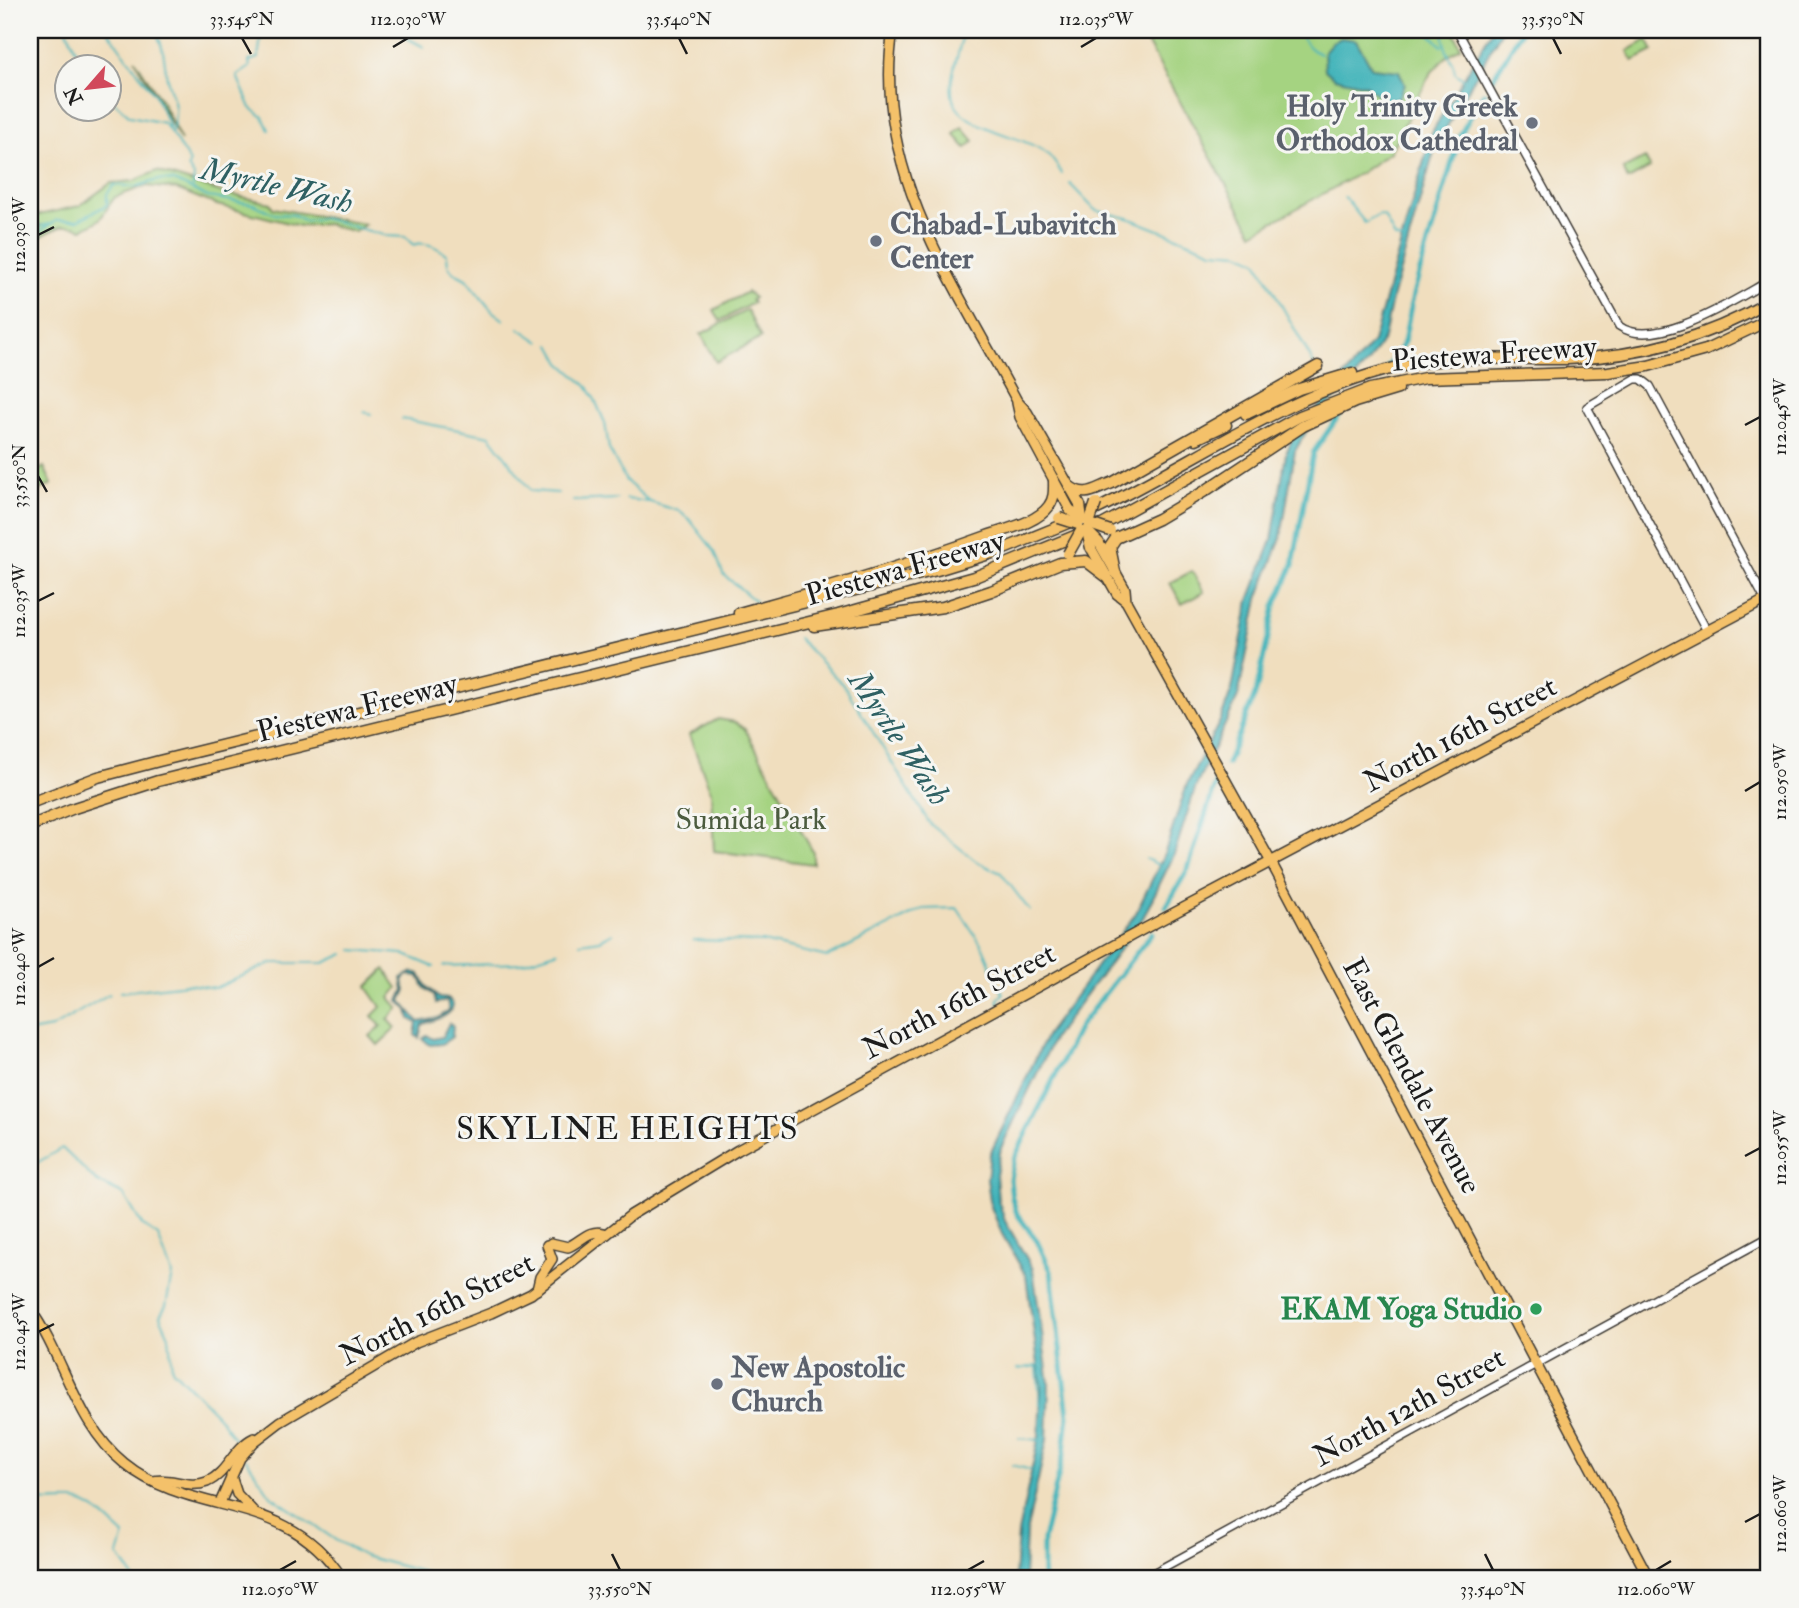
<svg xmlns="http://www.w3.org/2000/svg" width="1799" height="1608" font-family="'IM FELL Double Pica',serif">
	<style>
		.green { fill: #a5d381; stroke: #60784e; stroke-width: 2 }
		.water { fill: #43b4ba; stroke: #30686b; stroke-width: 2; fill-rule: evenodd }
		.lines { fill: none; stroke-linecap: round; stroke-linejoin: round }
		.stream { stroke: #43b4ba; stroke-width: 2 }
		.canal { stroke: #43b4ba; stroke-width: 5 }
		.minor-casing { stroke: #3c3934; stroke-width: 10 }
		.major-casing { stroke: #3c3934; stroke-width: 12 }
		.highway-casing { stroke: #3c3934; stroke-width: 13 }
		.minor { stroke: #fff; stroke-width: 7 }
		.major { stroke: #f4c16a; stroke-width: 9 }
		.highway { stroke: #f4c16a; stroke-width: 10 }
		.highway-bridge-casing { stroke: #3c3934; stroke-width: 13; stroke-linecap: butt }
		.highway-bridge { stroke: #f4c16a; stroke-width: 10 }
		.ticks { fill: none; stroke: #1c1c1c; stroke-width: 2.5 }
		.worship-dot { fill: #6b7280; stroke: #f6f6f2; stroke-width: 2.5 }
		.leisure-dot { fill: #2e9e5b; stroke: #f6f6f2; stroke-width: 2.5 }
		.labels { text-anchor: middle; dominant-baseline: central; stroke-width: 6; stroke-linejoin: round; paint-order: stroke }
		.worship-label { font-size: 30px; font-weight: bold; fill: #5b616d; stroke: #f6f6f2; text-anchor: start }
		.street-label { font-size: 30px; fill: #1c1c1c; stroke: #f6f6f2 }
		.park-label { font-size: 30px; fill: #4c5c3f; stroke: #f6f6f2 }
		.leisure-label { font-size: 30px; font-weight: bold; fill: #27864d; stroke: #f6f6f2; text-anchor: end }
		.water-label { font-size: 32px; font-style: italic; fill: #2e6063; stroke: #f6f6f2 }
		.neighbourhood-label { font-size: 32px; letter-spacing: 2px; fill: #1c1c1c; stroke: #f6f6f2 }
		.neatline { fill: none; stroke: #1c1c1c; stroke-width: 2.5 }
		.ticks-label { font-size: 18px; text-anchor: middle; fill: #1c1c1c }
	</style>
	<rect width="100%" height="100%" fill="#f6f6f2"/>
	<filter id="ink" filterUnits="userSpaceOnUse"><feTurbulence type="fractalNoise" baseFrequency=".0143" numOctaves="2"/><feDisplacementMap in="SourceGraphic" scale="14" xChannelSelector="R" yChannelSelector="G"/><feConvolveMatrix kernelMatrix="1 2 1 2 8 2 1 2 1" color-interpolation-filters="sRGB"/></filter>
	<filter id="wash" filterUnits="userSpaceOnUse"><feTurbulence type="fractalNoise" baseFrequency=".00686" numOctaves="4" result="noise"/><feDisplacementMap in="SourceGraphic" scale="28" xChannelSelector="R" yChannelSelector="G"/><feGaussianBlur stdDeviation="1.57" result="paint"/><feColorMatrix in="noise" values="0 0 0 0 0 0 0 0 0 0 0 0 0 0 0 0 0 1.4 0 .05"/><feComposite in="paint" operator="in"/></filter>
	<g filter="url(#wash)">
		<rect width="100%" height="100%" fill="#f0debe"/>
		<!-- green -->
		<g class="green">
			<polygon points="1140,30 1453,30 1461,47 1445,58 1430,74 1390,152 1362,172 1253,233"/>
			<polygon points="1647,40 1653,51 1633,61 1628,51"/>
			<polygon points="135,59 162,102 181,141"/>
			<polygon points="962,127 974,141 966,148 954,134"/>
			<polygon points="1645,158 1650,168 1628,180 1623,169"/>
			<path d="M157,171L224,193L270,203L273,208L365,224L355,232L327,224L300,226L217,205L176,189L146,186L115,197C101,214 107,219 82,229C63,219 47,234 30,243V233L43,225L30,227V217L79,206L111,183L134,181Z"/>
			<polygon points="747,292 754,298 751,300 753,303 720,321 714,310"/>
			<polygon points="747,310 761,338 716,362 701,334"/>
			<polygon points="44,467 52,484 30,495 30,476"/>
			<polygon points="1192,571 1204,592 1182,604 1170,583"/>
			<polygon points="718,719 735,722 745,729 813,852 813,864 714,851 711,792 689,735"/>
			<polygon points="385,969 398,988 390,998 399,1008 388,1019 396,1028 378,1045 370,1036 381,1026 372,1016 381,1007 367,987"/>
		</g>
		<!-- water -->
		<g class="water">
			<polygon points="1492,30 1502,30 1435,148 1392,299 1384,338 1367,364 1309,427 1295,451 1281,538 1258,599 1238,697 1196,786 1174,855 1143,918 1054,1038 1001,1148 996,1175 998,1199 1005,1221 1033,1269 1049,1383 1047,1440 1026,1533 1024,1578 1015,1578 1018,1533 1039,1436 1041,1386 1026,1276 1002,1234 991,1207 987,1179 990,1154 1047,1034 1136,913 1164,855 1187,784 1220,721 1232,689 1249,600 1272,540 1286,453 1293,437 1373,342 1432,132"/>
			<polygon points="1341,38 1356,40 1372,68 1399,71 1405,85 1398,98 1384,100 1365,85 1334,78 1325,70 1324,52 1332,42"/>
			<path d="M413,972L420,974L426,986L439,998L449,999L453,1005C450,1019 433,1019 422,1025L419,1038L415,1035L417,1023L410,1019L408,1010L399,1001L404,990L402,978ZM407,975L419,976L424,987L434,995L436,1003L447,1001L449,1010L438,1018L419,1022L401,1001L406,990L403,981Z"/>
			<polygon points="449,1023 453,1025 452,1037 442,1044 430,1045 423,1039 427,1035 433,1039 442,1037"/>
		</g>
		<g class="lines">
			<!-- stream -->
			<g class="stream">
				<polyline points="67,30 83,66"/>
				<polyline points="107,30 155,95 170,128"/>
				<path d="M155,30C163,45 164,55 166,72C169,97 181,101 172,131"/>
				<polyline points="262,30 258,58 249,61 250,67 237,76 251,108 263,117 269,130"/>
				<polyline points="400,30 405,37 424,47"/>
				<path d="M963,30C961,51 949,73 952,94C955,129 1021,134 1045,152C1052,157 1057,166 1062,174"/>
				<polyline points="1296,30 1312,50 1320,54"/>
				<polyline points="1426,30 1442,46"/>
				<path d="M1444,30C1442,53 1454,57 1455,73L1464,79"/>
				<polyline points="108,96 130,116 164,123 190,162 188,167 194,176 193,187"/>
				<polyline points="1070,184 1095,210 1128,218 1213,251 1240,253 1257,261 1314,364"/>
				<polyline points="1344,197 1365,223 1379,215 1384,216 1395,238 1402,240"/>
				<polyline points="30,229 49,224"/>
				<path d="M30,238L57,220H78L107,205V194L114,185L135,187L158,180L174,181L208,197L253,204L275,214L294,215L305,221L322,218L387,236L406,237L413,245C424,241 437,246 447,255L448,265L453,272L466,279L492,311L504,320"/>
				<polyline points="519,328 540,342"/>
				<polyline points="551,345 561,363 588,387 595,400 605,423 609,449 626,481 650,502 679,511 690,520 715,552 723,574 755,601"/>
				<polyline points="364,412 371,414"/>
				<polyline points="402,419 490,436 531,491 558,493"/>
				<polyline points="626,499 649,502"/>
				<polyline points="573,501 617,499"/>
				<polyline points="798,638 845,687 930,824 977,862 1001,873 1030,911"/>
				<polyline points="1146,859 1161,866"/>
				<polyline points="693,940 763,942 827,957 923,909 957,908 982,945 1003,994 998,999 999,1003"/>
				<polyline points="580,943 600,940 613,933"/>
				<polyline points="353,950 403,954 434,967"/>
				<polyline points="444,966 521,963 559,951"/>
				<polyline points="120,992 187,984 215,988 272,963 324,963 344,954"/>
				<polyline points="30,1032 52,1028 109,994"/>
				<polyline points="30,1167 62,1148 96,1181 124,1195 142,1225 158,1236 172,1274 166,1306 160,1316 169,1336 172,1369 218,1416 239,1445"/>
				<polyline points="1018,1369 1037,1366 1040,1405"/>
				<polyline points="1019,1438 1039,1440"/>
				<polyline points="246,1459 271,1496 337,1541 364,1556 445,1578"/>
				<polyline points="1012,1465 1031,1470"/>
				<path d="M30,1498C46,1505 57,1500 73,1501C92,1502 110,1523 124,1535L118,1555L134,1578"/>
			</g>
			<!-- canal -->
			<g class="canal">
				<polyline points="1492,80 1522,30"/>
				<polyline points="1387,368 1404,342 1413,295 1460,135 1484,93"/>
				<polyline points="1227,764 1256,692 1275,606 1293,565 1313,453 1342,411"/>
				<polyline points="1166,907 1188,869 1216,782"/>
				<polyline points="1043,1578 1043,1540 1064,1452 1068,1416 1051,1271 1037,1241 1017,1214 1012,1198 1010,1179 1014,1159 1079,1027 1152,933"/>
			</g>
		</g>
	</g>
	<g filter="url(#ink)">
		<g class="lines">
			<defs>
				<g id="minor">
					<path d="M1457,30L1619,326C1655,352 1736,299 1769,281"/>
					<polyline points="1707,631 1587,407 1635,379 1641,379 1650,386 1769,607"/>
					<polyline points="1144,1578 1769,1237"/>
				</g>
				<g id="major">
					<path d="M893,30C871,169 955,284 1017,401L1027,412L1080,505"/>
					<polyline points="1017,403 1020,417 1070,510"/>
					<polyline points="1099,543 1125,589 1126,601"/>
					<polyline points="1091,548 1117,594 1126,601 1271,862 1649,1578"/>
					<path d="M551,1243L568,1247C582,1241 588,1229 604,1233"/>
					<polyline points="537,1290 540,1277 552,1259 547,1245"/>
					<path d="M30,1309C65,1358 76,1424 124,1463C194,1520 286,1490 342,1578"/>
					<polyline points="231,1476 237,1494 253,1511"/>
					<path d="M153,1481C171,1477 188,1489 207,1482C228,1473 233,1448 254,1438"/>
					<polyline points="220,1503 240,1458 254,1442 280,1422 416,1342 491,1313 531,1294 631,1215 738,1150 1140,931 1769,598"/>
				</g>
				<g id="highway">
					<polyline points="1246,414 1299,389 1352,373"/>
					<polyline points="1196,439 1226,425"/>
					<path d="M1069,486C1085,499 1095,489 1112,483L1318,366"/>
					<path d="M1089,513C1191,465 1283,395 1394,368C1451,354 1510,360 1568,359C1640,357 1706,338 1769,302"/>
					<polyline points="1115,572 1110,547 1116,538 1158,519 1205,491 1303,426 1355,402 1398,389"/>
					<path d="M739,613C823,590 905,566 987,536C1006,529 1037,523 1049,506C1055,498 1054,489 1054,480"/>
					<polyline points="814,626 943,607 991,591 1060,563 1086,561 1107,577"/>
					<polyline points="30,803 98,777 159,761 937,570 999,551 1075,520"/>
					<polyline points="30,826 74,808 158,781 838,615 977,576 1104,524 1300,416 1370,389 1425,378 1608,372 1648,366 1706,350 1769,320"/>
				</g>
			</defs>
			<!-- minor casing -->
			<use href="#minor" class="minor-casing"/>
			<!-- major casing -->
			<use href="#major" class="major-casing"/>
			<!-- highway casing -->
			<use href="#highway" class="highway-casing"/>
			<!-- minor -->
			<use href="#minor" class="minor"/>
			<!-- major -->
			<use href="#major" class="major"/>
			<!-- highway -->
			<use href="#highway" class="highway"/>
			<defs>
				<g id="highway-bridge">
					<polyline points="1080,505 1082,519"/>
					<polyline points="1070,510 1082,519"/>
					<polyline points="1059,518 1078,524"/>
					<polyline points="1089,523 1096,503"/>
					<polyline points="1090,524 1110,531"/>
					<polyline points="1087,531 1099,543"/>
					<polyline points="1087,531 1091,548"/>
					<polyline points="1068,554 1081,531"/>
				</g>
			</defs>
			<!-- highway-bridge casing -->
			<use href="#highway-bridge" class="highway-bridge-casing"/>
			<!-- highway-bridge -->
			<use href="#highway-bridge" class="highway-bridge"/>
		</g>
	</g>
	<!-- ticks -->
	<path class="ticks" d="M242,38L251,54M679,38L687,54M1553,38L1561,54M393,47L408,38M1081,47L1096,38M38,235L54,227M1745,425L1760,417M38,476L47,492M38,601L54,593M1745,791L1760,782M38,967L54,958M1745,1156L1760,1148M38,1332L54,1324M1745,1522L1760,1514M612,1554L620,1570M1485,1554L1493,1570M280,1570L296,1561M968,1570L984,1561M1656,1570L1671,1561"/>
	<!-- markers -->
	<g class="worship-dot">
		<circle cx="1532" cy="123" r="7"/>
		<circle cx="876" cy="241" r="7"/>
		<circle cx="717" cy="1384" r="7"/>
	</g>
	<circle class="leisure-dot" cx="1536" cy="1309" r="7"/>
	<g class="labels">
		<!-- worship labels -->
		<g class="worship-label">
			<text x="1518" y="106" text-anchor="end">Holy Trinity Greek<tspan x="1518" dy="34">Orthodox Cathedral</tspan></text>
			<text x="890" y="224">Chabad-Lubavitch<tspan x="890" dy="34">Center</tspan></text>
			<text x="731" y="1367">New Apostolic<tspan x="731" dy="34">Church</tspan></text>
		</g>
		<!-- street labels -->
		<g class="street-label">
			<text transform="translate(1494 354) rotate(-4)">Piestewa Freeway</text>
			<text transform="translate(905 568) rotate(-16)">Piestewa Freeway</text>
			<text transform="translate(357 708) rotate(-14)">Piestewa Freeway</text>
			<text transform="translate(1460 734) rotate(-28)">North 16th Street</text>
			<text transform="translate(959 1001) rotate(-28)">North 16th Street</text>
			<text transform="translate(1412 1076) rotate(62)">East Glendale Avenue</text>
			<text transform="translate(437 1309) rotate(-27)">North 16th Street</text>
			<text transform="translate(1409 1407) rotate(-29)">North 12th Street</text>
		</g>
		<!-- park labels -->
		<g class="park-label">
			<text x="751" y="819">Sumida Park</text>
		</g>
		<!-- leisure labels -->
		<g class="leisure-label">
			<text x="1522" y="1309">EKAM Yoga Studio</text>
		</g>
		<!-- water labels -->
		<g class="water-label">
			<text transform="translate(277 186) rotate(13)">Myrtle Wash</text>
			<text transform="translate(899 738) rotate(56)">Myrtle Wash</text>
		</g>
		<!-- neighbourhood labels -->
		<g class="neighbourhood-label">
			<text x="628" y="1129">SKYLINE HEIGHTS</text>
		</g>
	</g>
	<!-- margin -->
	<rect width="1799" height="1608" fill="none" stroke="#f6f6f2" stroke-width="77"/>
	<!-- north arrow -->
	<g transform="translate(88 88) rotate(242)"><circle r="33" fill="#f6f6f2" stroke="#9f9f9c" stroke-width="2"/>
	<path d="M0-5L12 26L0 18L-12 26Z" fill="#d1495b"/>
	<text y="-10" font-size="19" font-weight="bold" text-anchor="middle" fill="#1c1c1c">N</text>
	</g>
	<rect x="38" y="38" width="1722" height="1532" class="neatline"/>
	<g class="ticks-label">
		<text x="242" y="25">33.545°N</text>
		<text x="408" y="25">112.030°W</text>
		<text x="679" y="25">33.540°N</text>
		<text x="1096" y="25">112.035°W</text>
		<text x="1553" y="25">33.530°N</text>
		<text transform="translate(19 235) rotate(-90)" y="6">112.030°W</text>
		<text transform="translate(1780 417) rotate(-90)" y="6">112.045°W</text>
		<text transform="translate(19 476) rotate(-90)" y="6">33.550°N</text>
		<text transform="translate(19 601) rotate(-90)" y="6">112.035°W</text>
		<text transform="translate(1780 782) rotate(-90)" y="6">112.050°W</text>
		<text transform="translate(19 967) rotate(-90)" y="6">112.040°W</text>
		<text transform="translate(1780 1148) rotate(-90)" y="6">112.055°W</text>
		<text transform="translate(19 1332) rotate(-90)" y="6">112.045°W</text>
		<text transform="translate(1780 1514) rotate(-90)" y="6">112.060°W</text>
		<text x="280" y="1595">112.050°W</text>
		<text x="620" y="1595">33.550°N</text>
		<text x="968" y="1595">112.055°W</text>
		<text x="1493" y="1595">33.540°N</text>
		<text x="1656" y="1595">112.060°W</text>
	</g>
</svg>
